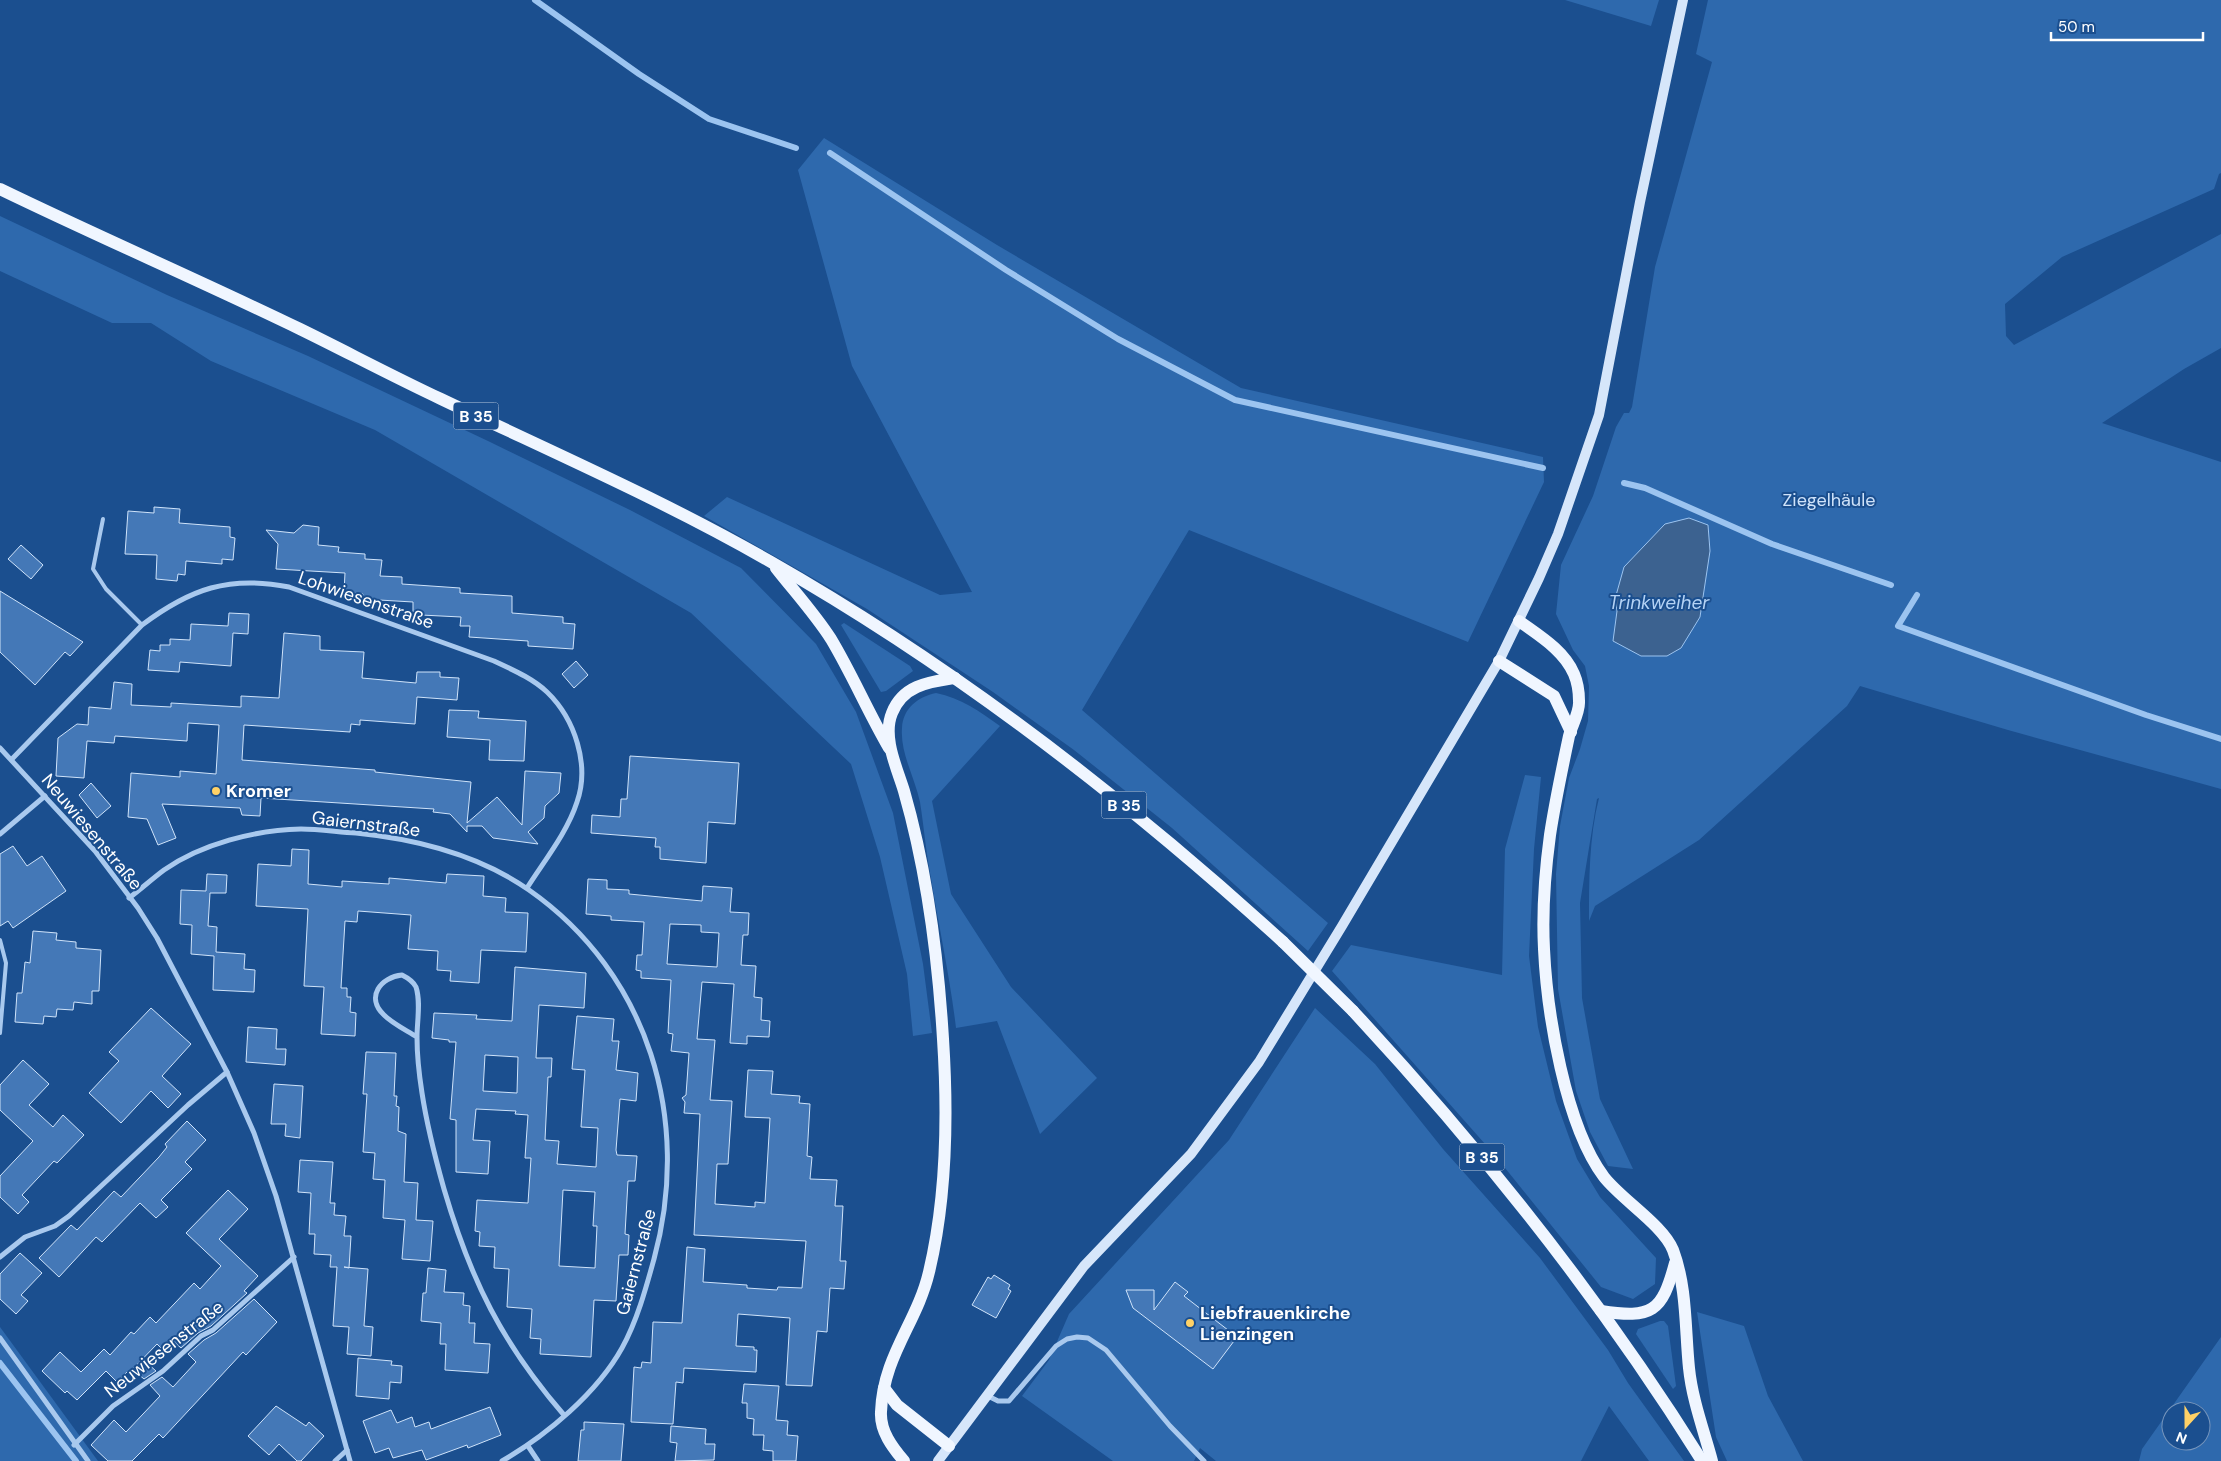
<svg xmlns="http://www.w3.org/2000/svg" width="2221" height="1461" font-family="'DM Sans',sans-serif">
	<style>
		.green { fill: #2e69ad; fill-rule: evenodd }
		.water { fill: #3c6290; stroke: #9cc4f0 }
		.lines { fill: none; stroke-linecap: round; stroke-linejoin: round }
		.stream { stroke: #9cc4f0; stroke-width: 6 }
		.building { fill: #4478b7; stroke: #cfe3fa; fill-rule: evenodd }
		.lane { stroke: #a9c9ee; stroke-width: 4 }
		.street { stroke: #a9c9ee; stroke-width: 5 }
		.secondary { stroke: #d6e6fa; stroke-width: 10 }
		.primary { stroke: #f0f6ff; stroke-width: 12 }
		.primary-bridge { stroke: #f0f6ff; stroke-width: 12 }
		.poi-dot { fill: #ffd166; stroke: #1b4f8f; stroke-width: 2 }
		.labels { text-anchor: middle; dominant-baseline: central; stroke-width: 4; stroke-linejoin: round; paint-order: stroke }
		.shield { fill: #1b4f8f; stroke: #bbcadd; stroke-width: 1 }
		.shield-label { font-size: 16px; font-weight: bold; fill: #fff }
		.park-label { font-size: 18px; fill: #cfe3fa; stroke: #1b4f8f }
		.street-label { font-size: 18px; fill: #fff; stroke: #1b4f8f }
		.poi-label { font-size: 18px; font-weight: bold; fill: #fff; stroke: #1b4f8f; text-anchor: start }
		.water-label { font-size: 19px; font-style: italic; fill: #b5d3f5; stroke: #1b4f8f }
	</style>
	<rect width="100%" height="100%" fill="#1b4f8f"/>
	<!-- green -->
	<g class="green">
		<polygon points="1565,0 1659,0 1651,26"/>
		<path d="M1708,0H2221V173L2219,174L2214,189L2062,257L2005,304L2006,336L2014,345L2221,234V348L2184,369L2102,423L2221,462V789L2008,730L1860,686L1847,706L1699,840L1595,906L1589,921C1589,881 1589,837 1599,798L1597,799L1580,903L1582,998L1600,1099L1633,1169L1608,1166L1590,1132L1576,1091L1558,989L1556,874L1560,826L1569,778L1580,749L1588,721L1589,686L1585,666L1573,650L1556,614L1561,565L1593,496L1616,427L1624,413H1629L1632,407L1655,267L1712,62L1696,54Z"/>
		<polygon points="824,138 997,245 1241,388 1543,457 1544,482 1468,642 1189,530 1082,710 1328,923 1308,951 1172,828 1074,750 993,692 867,609 704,516 727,497 940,595 972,592 852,366 798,170"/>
		<polygon points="0,216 167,295 308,356 488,441 630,510 741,568 816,644 856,712 893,813 923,964 932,1033 913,1036 907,974 880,857 851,764 691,613 375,430 211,361 151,323 112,323 0,271"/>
		<polygon points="844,623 910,666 913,671 886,691 881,692 841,625"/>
		<path d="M936,693C961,698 979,711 1000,726L932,801L951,894L1011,987L1097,1078L1040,1134L997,1021L956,1028C950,977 939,928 931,878C926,853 924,827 920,802C915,778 900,753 902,728C903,708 918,697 936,693Z"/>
		<polygon points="1525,775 1541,777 1534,849 1529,956 1538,1027 1556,1101 1577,1159 1600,1197 1656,1258 1655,1284 1633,1299 1601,1287 1493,1153 1332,971 1351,945 1502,975 1505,849"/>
		<polygon points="1315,1008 1375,1064 1443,1149 1540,1258 1608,1350 1628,1383 1684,1461 1649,1461 1609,1406 1581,1461 1216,1461 1200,1448 1194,1461 1113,1461 1022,1396 1049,1360 1069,1314 1229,1140"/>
		<polygon points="1697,1312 1744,1326 1768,1396 1803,1461 1727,1461 1716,1437"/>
		<polygon points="1660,1321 1664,1321 1668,1326 1676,1386 1673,1389 1636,1334 1638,1329"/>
		<polygon points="0,1327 98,1461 0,1461"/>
		<path d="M2221,1337V1461H2139L2142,1449ZM2171,1411H2201V1441H2171Z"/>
	</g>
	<!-- water -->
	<polygon class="water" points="1689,518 1708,525 1710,551 1700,617 1681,648 1667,656 1641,656 1613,641 1617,611 1615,599 1624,567 1665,524"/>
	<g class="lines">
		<!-- stream -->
		<g class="stream">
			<polyline points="535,0 639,74 709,119 796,148"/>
			<polyline points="830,153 1006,270 1118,339 1235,400 1543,468"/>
			<polyline points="1624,483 1645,488 1772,544 1891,585"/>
			<polyline points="1917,595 1898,626 2146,715 2221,739"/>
			<polyline points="0,1363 76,1461"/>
		</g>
	</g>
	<!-- building -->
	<g class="building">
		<polygon points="154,507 180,509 179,523 230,527 230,537 235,538 233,560 222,559 222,564 186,561 185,575 178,574 177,581 156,579 157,555 125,554 128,511 154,513"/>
		<polygon points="303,525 319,527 318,545 339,547 338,552 365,554 365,559 382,560 380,576 402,577 402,584 460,588 460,593 512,596 512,613 563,617 563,623 575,624 573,649 528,646 528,641 469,637 470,626 460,626 461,617 421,615 421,613 413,612 413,602 362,599 363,594 344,592 345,573 276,569 278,544 266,530 294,533"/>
		<polygon points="21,545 43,565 31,579 8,559"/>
		<polygon points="0,591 83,642 70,656 65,652 35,685 0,652"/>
		<polygon points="229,613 249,614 248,634 233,633 231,666 180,662 179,672 148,670 150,650 160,651 160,645 170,645 170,639 190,640 191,624 228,626"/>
		<polygon points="284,633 320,636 320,650 364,652 362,678 416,683 417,672 440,672 440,677 459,678 457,700 417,697 415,724 360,720 360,725 351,724 350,732 244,725 242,760 375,770 375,772 471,782 467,823 497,797 522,825 525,771 561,773 559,793 545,806 544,818 528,832 538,844 493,838 482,826 467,826 467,832 450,814 433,812 434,809 261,798 260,816 242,815 240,808 162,804 176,838 158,845 147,819 128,817 131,773 180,777 180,771 216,774 219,725 188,723 187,741 115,736 114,743 87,741 84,778 56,776 58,738 77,724 88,725 89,707 111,709 114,682 132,684 131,705 171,707 171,703 241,707 241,696 279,698"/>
		<polygon points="576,661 588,675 574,688 562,674"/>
		<polygon points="449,710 479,711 478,718 526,721 524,761 489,760 490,740 447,737"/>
		<polygon points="630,756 739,763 735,824 708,822 706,863 660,859 660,847 655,847 656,838 591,833 592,815 620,817 621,799 627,799"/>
		<polygon points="91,783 111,806 97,818 79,795"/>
		<polygon points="13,846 27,866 42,856 66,891 13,928 8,921 0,926 0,854"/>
		<polygon points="292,849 309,850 308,884 342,887 342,881 389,884 389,878 446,883 447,874 484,876 483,896 506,898 505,912 528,913 526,952 481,950 479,983 450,981 451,971 437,970 438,951 408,949 411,915 358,911 357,922 345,921 341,988 347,988 347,997 351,997 350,1012 356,1013 355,1036 321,1034 324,987 304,986 308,909 256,906 258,864 291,866"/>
		<polygon points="207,874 227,875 226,893 210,893 208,926 217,927 216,952 245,954 244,969 255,970 254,992 213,990 214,956 191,954 192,925 180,924 181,890 206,891"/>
		<path d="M588,879L607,880V889L629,890V894L702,901L703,886L732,888L730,912L749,913L748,935H743L741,965L756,966L754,997L762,998L761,1020L770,1021L769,1037L747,1036V1044L730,1043L734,984L702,982L697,1039L715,1040L710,1100L732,1101L728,1164H717L715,1204L755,1207V1202L765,1203L770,1118L745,1117L748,1070L773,1071L771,1094L800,1096L799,1103L810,1104L807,1156L812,1157L810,1179L837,1180L835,1206H843L840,1261H846L844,1289L830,1288L827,1332L817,1331L812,1386L786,1385L790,1318L738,1314L736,1346L754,1347V1350H757L756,1372L684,1368L683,1383L676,1382L673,1424L631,1422L634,1367L641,1368L642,1362L651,1363L653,1322L682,1323L687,1247L705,1249L703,1282L747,1285V1288L777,1290L778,1287L802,1288L806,1241L694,1235L700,1114L684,1113L685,1102L682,1098L686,1095L689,1053L671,1051L673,1034L668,1033L671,980L641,978V971L636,970L637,955H642L644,922L611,920V916L586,914ZM670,924L701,925V932L719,933L717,967L667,964Z"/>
		<polygon points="33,931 57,933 56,940 76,942 76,948 101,950 99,991 92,991 92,1004 74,1002 73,1010 57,1009 56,1017 44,1016 43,1024 15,1022 17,993 22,993 25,962 30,963"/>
		<path d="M515,967L586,973L584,1008L539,1005L536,1058H552L551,1077H548L545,1140L559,1141L557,1164L596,1167L598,1128L581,1127L585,1070L572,1069L577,1016L614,1019L612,1041H619L616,1070L638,1073L636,1101L620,1099L616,1150L617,1155L637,1156L635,1181H628L625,1234L629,1235L628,1255H619L616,1301L594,1300L591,1357L540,1354L541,1339L530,1338L532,1309L507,1307L509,1269L494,1268L495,1247L479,1246L480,1232L475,1231L477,1200L528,1203L531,1158H525L528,1115L515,1114L516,1111L476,1109L473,1140L490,1141L488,1174L456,1172V1120L450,1119L456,1042H449V1040L432,1038L434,1013L477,1015L476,1019L512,1021ZM485,1055L518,1057L517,1093L483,1091ZM563,1190L595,1192L593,1226H597L595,1268L559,1266Z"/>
		<polygon points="151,1008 191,1044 162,1076 181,1094 168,1108 151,1091 121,1123 89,1093 119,1061 109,1052"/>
		<polygon points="248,1027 277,1029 276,1049 286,1049 285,1065 246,1062"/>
		<polygon points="366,1052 396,1053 394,1096 397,1096 396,1106 399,1107 398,1131 406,1134 404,1182 418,1183 416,1220 433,1221 430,1261 402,1259 405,1220 383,1218 385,1180 373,1179 375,1153 363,1152 367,1094 363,1094"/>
		<polygon points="23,1060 49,1084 29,1105 53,1127 63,1115 84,1135 57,1163 54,1161 22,1195 29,1202 18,1214 0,1197 0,1176 33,1141 0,1110 0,1085"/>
		<polygon points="274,1084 303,1086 300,1138 285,1136 286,1124 271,1124"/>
		<polygon points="187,1121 206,1140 185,1162 192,1169 161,1200 168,1207 156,1218 140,1203 102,1242 96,1237 59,1277 39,1258 71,1225 77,1230 114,1191 121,1197 159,1157 167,1147 165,1144"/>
		<polygon points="300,1160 333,1162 330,1203 335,1203 334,1215 346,1216 344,1236 351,1236 349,1268 344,1267 368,1269 364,1326 373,1327 371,1356 347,1354 349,1327 333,1326 337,1267 330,1267 331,1255 314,1254 315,1234 309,1234 311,1193 298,1192"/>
		<polygon points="228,1190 248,1209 219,1239 258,1276 244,1291 247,1293 211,1326 198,1333 181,1348 172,1340 163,1350 157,1344 129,1373 127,1372 117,1382 106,1371 77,1400 67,1391 65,1393 42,1371 60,1352 81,1372 104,1349 110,1355 131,1332 134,1334 150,1317 156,1323 194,1283 200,1289 221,1266 186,1233"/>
		<polygon points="20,1253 42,1273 21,1295 28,1301 16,1314 0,1299 0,1274"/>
		<polygon points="428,1268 446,1270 444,1292 464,1293 463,1305 470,1306 469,1323 475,1323 474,1343 490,1344 488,1373 445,1370 446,1344 440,1344 441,1323 421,1321 423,1293 426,1293"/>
		<polygon points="994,1275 1010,1285 1008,1289 1011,1291 996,1318 972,1305 988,1277 991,1279"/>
		<polygon points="1175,1282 1188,1292 1184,1296 1237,1337 1213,1369 1133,1308 1126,1290 1154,1290 1154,1310"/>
		<polygon points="254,1299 277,1322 246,1355 243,1352 163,1438 159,1434 132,1461 108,1461 91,1445 114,1420 126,1432 160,1396 150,1385 162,1377 173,1387 196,1362 188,1354 204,1340 216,1333"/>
		<polygon points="358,1358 392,1361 391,1365 402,1366 401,1383 390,1382 389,1399 356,1396"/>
		<polygon points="147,1363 156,1371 144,1379 137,1373"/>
		<polygon points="744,1384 779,1386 776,1420 788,1421 787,1435 798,1436 796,1461 773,1461 773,1451 763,1450 764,1435 753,1435 754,1419 747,1418 747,1403 742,1403"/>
		<polygon points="276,1406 306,1426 309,1422 324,1436 301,1461 297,1461 279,1444 269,1455 248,1436"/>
		<polygon points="490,1407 501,1435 468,1448 467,1445 426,1460 422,1450 393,1458 389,1448 375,1453 363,1421 391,1410 397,1423 412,1417 415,1427 429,1422 431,1429"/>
		<polygon points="584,1422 624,1424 621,1461 578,1461 581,1430 584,1430"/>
		<polygon points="671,1426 706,1429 705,1444 715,1444 714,1460 675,1461 677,1443 670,1442"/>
	</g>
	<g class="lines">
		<!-- lane -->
		<g class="lane">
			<polyline points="103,519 93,569 106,589 142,625"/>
			<polyline points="0,940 6,963 0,1033"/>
		</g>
		<!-- street -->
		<g class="street">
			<polyline points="0,748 95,851 138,908 157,938 227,1072 254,1133 276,1196 350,1461"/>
			<path d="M12,759L142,625C190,589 229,575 289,587L494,661C513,670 532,678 547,692C575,719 590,765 577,802C567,833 544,861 527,888"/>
			<polyline points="0,834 45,796"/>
			<path d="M129,898C141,889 152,879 164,870C201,844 255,830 301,829C319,829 338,832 356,833C416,839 479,855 529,890C649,974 692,1120 654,1259C646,1288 637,1321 622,1348C597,1393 547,1435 502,1461"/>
			<path d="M417,1037C406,1030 393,1024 384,1015C365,997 381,977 402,975C408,978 413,981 416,987C421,1002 417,1021 417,1037C417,1056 419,1074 422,1093C427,1126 435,1157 444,1189C471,1281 502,1343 564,1415"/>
			<polyline points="0,1257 25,1237 55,1226 69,1216 188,1105 227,1072"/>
			<polyline points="0,1338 88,1461"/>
			<polyline points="986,1395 998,1401 1009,1401 1056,1346 1067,1339 1077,1337 1088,1338 1106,1350 1170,1426 1204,1461"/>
			<polyline points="74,1445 113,1406 163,1371 201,1336 213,1330 294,1257"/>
			<polyline points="528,1446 538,1461"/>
			<polyline points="335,1461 347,1450"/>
		</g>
		<!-- secondary -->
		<polyline class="secondary" points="938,1461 1084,1266 1191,1154 1259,1062 1342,926 1499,661 1539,578 1558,534 1599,415 1640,202 1683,0"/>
		<!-- primary -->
		<g class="primary">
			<path d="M0,189C99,237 201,281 300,329C347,352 394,377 441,399C552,452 665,501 771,562C957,668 1126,799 1283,942"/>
			<path d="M776,568C794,591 815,614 831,639C852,674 868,712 889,748"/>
			<path d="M1519,621C1538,635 1564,650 1574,674C1577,681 1579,693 1579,701C1580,712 1572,725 1569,736C1562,769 1555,802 1550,835C1545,872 1542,911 1544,949C1547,1013 1565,1125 1604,1177C1622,1200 1663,1225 1673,1250C1687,1287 1685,1329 1689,1368C1692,1399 1704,1431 1712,1461"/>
			<polyline points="1499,661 1554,696 1571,732"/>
			<path d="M1353,1011C1483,1151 1601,1299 1702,1461"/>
			<path d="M1601,1311C1652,1319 1662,1312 1675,1263"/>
			<polyline points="884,1388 897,1405 949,1446"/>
			<path d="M904,1461C892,1447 880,1431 881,1412C883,1356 917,1323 929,1272C947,1197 948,1116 943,1039C938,956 927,871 904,791C897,768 882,737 892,713C903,685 929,682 955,678"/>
		</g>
		<!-- primary-bridge -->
		<polyline class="primary-bridge" points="1283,942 1353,1011"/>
	</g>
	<!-- markers -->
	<g class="poi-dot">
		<circle cx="216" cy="791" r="5"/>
		<circle cx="1190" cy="1323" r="5"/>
	</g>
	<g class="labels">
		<!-- shield labels -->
		<g class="shield">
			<rect x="453.5" y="402.5" width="45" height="27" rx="4"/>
			<rect x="1101.5" y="791.5" width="45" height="27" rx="4"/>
			<rect x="1459.5" y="1143.5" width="45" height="27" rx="4"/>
		</g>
		<g class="shield-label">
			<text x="476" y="416">B 35</text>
			<text x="1124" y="805">B 35</text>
			<text x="1482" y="1157">B 35</text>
		</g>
		<!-- park labels -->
		<g class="park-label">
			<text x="1829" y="500">Ziegelhäule</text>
		</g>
		<!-- street labels -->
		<g class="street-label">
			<text transform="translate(366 600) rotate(19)">Lohwiesenstraße</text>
			<text transform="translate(366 824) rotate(7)">Gaiernstraße</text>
			<text transform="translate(92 832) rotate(50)">Neuwiesenstraße</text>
			<text transform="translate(636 1262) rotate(-75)">Gaiernstraße</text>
			<text transform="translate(164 1349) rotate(-38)">Neuwiesenstraße</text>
		</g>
		<!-- poi labels -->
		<g class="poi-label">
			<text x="226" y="791">Kromer</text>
			<text x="1200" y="1313">Liebfrauenkirche<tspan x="1200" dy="21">Lienzingen</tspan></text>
		</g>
		<!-- water labels -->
		<g class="water-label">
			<text x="1659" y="602">Trinkweiher</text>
		</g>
	</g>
	<!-- north arrow -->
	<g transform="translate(2186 1426) rotate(201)"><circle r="24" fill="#1b4f8f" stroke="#7695bc"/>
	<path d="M0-4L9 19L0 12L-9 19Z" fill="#ffd166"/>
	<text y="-8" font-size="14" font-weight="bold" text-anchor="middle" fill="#ffffff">N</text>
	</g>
	<!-- scale -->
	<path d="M2051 32v8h152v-8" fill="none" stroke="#ffffff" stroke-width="2.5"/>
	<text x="2058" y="32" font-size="15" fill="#ffffff" stroke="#1b4f8f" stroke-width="4" paint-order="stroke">50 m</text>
</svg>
